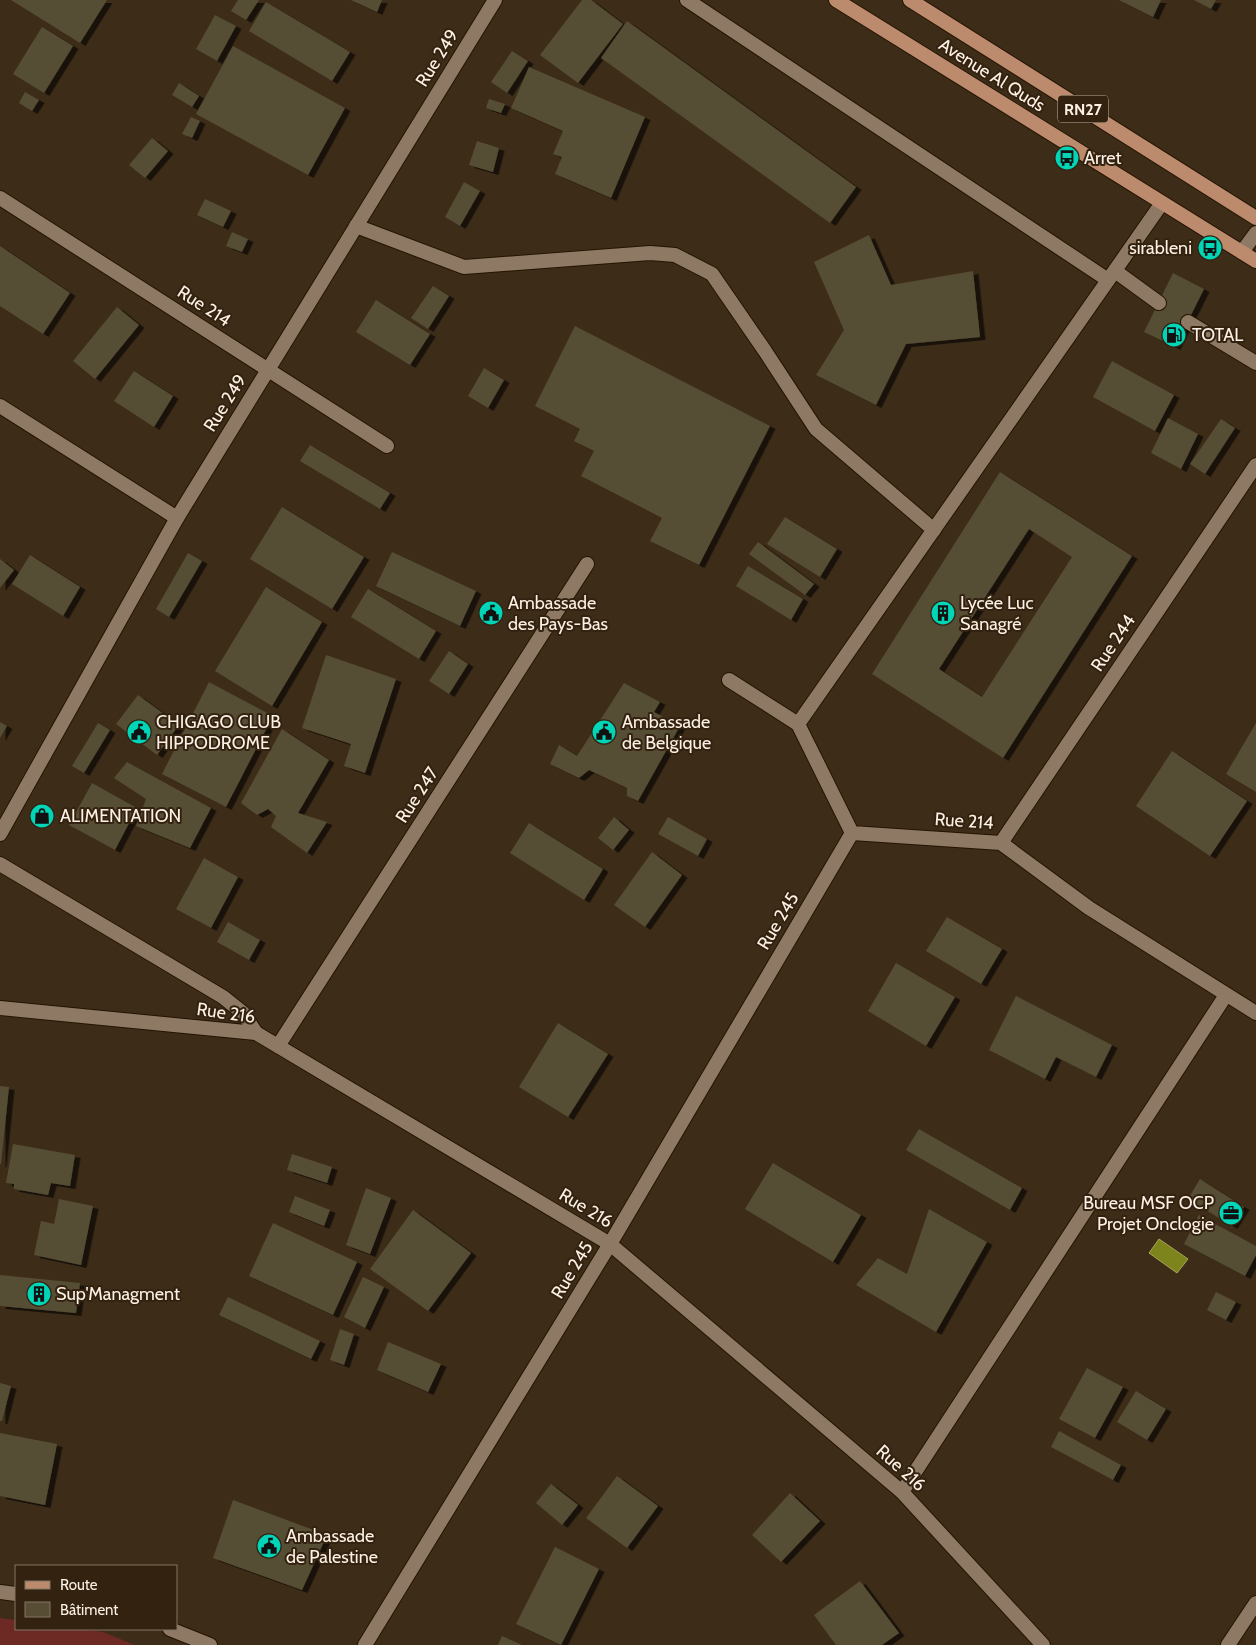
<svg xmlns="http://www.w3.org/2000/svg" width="1256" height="1645" font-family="Cabin,sans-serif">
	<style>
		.green { fill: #6d2a24 }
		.water { fill: #7d841c; stroke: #a3a558 }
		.building { fill: #564d34; fill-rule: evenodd; filter: url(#shadow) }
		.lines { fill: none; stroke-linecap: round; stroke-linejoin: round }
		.service-casing { stroke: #241402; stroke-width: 16 }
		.minor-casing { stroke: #241402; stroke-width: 16 }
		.secondary-casing { stroke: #241402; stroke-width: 16 }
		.primary-casing { stroke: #241402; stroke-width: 16 }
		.service { stroke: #8e7a64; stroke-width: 14 }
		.minor { stroke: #8e7a64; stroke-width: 14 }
		.secondary { stroke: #8e7a64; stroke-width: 14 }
		.primary { stroke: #bc8b6d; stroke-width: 14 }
		.labels { text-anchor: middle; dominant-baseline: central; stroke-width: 4; stroke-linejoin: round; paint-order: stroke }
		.shield { fill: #33220f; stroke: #c0b3a4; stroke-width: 1 }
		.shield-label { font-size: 16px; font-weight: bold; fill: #fcf1e4 }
		.street-label { font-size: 18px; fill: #fcf1e4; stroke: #33220f }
		.poi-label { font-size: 18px; fill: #fcf1e4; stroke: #33220f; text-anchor: start }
	</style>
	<defs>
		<filter id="shadow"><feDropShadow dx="5.5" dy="3" stdDeviation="0" flood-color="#0009"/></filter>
	</defs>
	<rect width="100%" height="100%" fill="#3d2c18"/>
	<!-- green -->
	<polygon class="green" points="0,1618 16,1620 16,1629 80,1629 103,1632 135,1645 0,1645"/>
	<!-- water -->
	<polygon class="water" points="1159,1239 1188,1259 1177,1273 1149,1253"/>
	<!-- building -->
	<g class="building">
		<polygon points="11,0 107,0 80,43"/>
		<polygon points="238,0 259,0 246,20 231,11"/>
		<polygon points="351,0 382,0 377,12"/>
		<polygon points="582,0 591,0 623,24 578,83 540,55"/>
		<polygon points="1119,0 1161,0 1153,17"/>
		<polygon points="1194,0 1216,0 1211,9"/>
		<polygon points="266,2 350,52 332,81 249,31"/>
		<polygon points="215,15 236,26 217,61 196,49"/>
		<polygon points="627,21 856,187 830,223 601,58"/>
		<polygon points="42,27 73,46 44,93 13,74"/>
		<polygon points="233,46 345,108 308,175 196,114"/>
		<polygon points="512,51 528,61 507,93 491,82"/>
		<polygon points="529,67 645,117 611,198 555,174 562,157 553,154 563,131 511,108"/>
		<polygon points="179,83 199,96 192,107 172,95"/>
		<polygon points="25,92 39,100 32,111 19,103"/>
		<polygon points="489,99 505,104 501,113 486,108"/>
		<polygon points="191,117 200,121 192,138 182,134"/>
		<polygon points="152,138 168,151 145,178 129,165"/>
		<polygon points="477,141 499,148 493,172 469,165"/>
		<polygon points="464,182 480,191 460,226 445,217"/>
		<polygon points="205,199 231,211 223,227 197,215"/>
		<polygon points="232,232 248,239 242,252 226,246"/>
		<polygon points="869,235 891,285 973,271 980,337 906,344 876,405 816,375 844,330 814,262"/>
		<polygon points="0,246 70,293 43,334 0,306"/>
		<polygon points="1173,273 1204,289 1175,347 1144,332"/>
		<polygon points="433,286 449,296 428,329 411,318"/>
		<polygon points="376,300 430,334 410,365 356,332"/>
		<polygon points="117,307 139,325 95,379 73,361"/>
		<polygon points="575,326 770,426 699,565 650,541 662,518 581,476 594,451 574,441 580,429 535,406"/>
		<polygon points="1112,361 1174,395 1155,431 1093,397"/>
		<polygon points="484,368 504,380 488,408 468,396"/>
		<polygon points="134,371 173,396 154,427 114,401"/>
		<polygon points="1168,418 1198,434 1181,469 1151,453"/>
		<polygon points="1221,419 1235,428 1205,474 1190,464"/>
		<polygon points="310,445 390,493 380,509 300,461"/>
		<path d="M1000,472L1132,556L1003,758L872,674ZM1029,529L1072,557L982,697L939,669Z"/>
		<polygon points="282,507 364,557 332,609 250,559"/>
		<polygon points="785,517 837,549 820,577 767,544"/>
		<polygon points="758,542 814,584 805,595 749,554"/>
		<polygon points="392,552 476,591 460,626 376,586"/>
		<polygon points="188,553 202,561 169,617 156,609"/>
		<polygon points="30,555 80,587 63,616 12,584"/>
		<polygon points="0,559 14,570 0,588"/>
		<polygon points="748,566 803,599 791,620 736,586"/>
		<polygon points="266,587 322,622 272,706 215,671"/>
		<polygon points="368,589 436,631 419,659 351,617"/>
		<polygon points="449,651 468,664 449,694 429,681"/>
		<polygon points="326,655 396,679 365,773 344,766 351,744 302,728"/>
		<polygon points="209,682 273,716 226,807 162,774"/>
		<polygon points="624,683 660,702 654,712 680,726 638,801 627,796 627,788 589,770 579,778 550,764 559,745 577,756"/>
		<polygon points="138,695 179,725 157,755 116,724"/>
		<polygon points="0,722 7,726 0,738"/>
		<polygon points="98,723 110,730 84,773 72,766"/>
		<polygon points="1256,723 1256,792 1226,774"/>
		<polygon points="282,729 329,760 298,813 327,822 307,853 271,827 276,816 268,809 257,815 241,803"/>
		<polygon points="1172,751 1247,801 1210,856 1136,806"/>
		<polygon points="127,762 211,808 190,848 136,826 146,799 114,778"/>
		<polygon points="92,783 137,808 115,850 69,825"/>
		<polygon points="614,817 629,830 613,850 598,838"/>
		<polygon points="668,817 707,839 698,856 658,834"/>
		<polygon points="529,823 603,869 584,900 510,853"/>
		<polygon points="652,852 682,875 645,927 614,905"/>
		<polygon points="204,858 238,877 211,928 176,909"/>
		<polygon points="947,917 1002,949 981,984 926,951"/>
		<polygon points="228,922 260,940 249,960 217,942"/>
		<polygon points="896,963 955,997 926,1046 868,1011"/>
		<polygon points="1016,996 1112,1045 1096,1077 1056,1057 1045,1079 989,1050"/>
		<polygon points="558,1023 608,1054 568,1117 519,1087"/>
		<polygon points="0,1086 9,1087 1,1164 0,1164"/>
		<polygon points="919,1129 1022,1188 1010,1210 906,1150"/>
		<polygon points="13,1144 75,1155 70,1186 51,1183 48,1195 14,1189 14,1184 6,1183"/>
		<polygon points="292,1154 332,1167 327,1183 287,1170"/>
		<polygon points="773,1163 861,1215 833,1262 745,1209"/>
		<polygon points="1200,1179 1244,1207 1232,1226 1188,1199"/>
		<polygon points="366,1188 391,1198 370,1254 346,1245"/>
		<polygon points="295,1196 330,1210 324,1226 289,1212"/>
		<polygon points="59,1199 93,1206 81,1265 34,1255 41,1221 54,1224"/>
		<polygon points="929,1209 987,1242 936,1332 856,1285 878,1258 907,1274"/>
		<polygon points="413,1210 471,1253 428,1311 370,1269"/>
		<polygon points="1199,1215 1256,1246 1256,1255 1245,1276 1184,1244"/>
		<polygon points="273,1223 357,1262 333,1315 249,1276"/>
		<polygon points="0,1275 80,1283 76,1313 0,1306"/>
		<polygon points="363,1277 384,1287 365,1328 344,1317"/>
		<polygon points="1216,1292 1236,1302 1226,1320 1207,1310"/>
		<polygon points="228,1297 320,1341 311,1359 219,1315"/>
		<polygon points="340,1329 354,1334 344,1365 330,1360"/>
		<polygon points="388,1342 441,1364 428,1392 377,1370"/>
		<polygon points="1087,1368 1123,1387 1095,1438 1059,1419"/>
		<polygon points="0,1383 11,1386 2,1421 0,1421"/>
		<polygon points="1136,1391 1166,1409 1147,1440 1117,1422"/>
		<polygon points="1059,1431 1121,1465 1113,1480 1051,1447"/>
		<polygon points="0,1433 57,1444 45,1505 0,1496"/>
		<polygon points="617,1476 658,1506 627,1548 586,1518"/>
		<polygon points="551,1484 578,1505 562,1525 536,1503"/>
		<polygon points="790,1493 820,1521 781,1562 752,1535"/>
		<polygon points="233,1500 327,1535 302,1590 213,1558"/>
		<polygon points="555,1547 599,1569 561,1645 516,1624"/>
		<polygon points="860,1581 899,1633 882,1645 836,1645 814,1615"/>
		<polygon points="502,1636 522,1645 498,1645"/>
	</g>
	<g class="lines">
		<defs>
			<g id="service">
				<polyline points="687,0 1108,280"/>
				<polyline points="356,226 464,267 650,253 675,255 712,274 765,351 816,429 934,530"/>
				<polyline points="1115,271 1159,303"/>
				<polyline points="1188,322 1256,363"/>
			</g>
			<g id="minor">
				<polyline points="0,198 387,446"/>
				<polyline points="0,406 177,518"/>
				<polyline points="729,680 798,724 852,833 1001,843 1089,908 1256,1013"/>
				<polyline points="798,724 1162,203"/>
				<polyline points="0,834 177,518 495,0"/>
				<polyline points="1001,843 1256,465"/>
				<polyline points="0,864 223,997 243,1013 256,1033"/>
				<polyline points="0,1008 256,1033 610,1244 902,1492 1043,1645"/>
				<polyline points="278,1046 587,564"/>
				<polyline points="902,1492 1226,995"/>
				<polyline points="0,1592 16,1594"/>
				<polyline points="170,1629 210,1645"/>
				<polyline points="365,1645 610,1244 852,833"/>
				<polyline points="1228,1645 1256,1603"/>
			</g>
			<polyline id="secondary" points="1242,252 1256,233"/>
			<g id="primary">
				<polyline points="836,0 1256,261"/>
				<polyline points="910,0 1256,218"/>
			</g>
		</defs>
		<!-- service casing -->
		<use href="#service" class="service-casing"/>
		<!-- minor casing -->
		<use href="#minor" class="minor-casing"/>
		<!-- secondary casing -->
		<use href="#secondary" class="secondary-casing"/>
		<!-- primary casing -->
		<use href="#primary" class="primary-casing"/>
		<!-- service -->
		<use href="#service" class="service"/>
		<!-- minor -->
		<use href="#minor" class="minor"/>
		<!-- secondary -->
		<use href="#secondary" class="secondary"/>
		<!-- primary -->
		<use href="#primary" class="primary"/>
	</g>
	<!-- icons -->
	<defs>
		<symbol id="bus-disc" viewBox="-11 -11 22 22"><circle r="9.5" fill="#00d5b7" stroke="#33220f"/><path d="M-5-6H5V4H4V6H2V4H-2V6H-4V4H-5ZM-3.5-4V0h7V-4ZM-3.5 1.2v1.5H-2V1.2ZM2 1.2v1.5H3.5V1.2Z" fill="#111"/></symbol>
		<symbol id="fuel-disc" viewBox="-11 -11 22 22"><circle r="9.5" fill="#00d5b7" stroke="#33220f"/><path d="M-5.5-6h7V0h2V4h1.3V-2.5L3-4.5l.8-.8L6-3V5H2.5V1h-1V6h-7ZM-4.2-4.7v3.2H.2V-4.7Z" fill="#111"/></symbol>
		<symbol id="civic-disc" viewBox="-11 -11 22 22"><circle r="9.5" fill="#00d5b7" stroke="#33220f"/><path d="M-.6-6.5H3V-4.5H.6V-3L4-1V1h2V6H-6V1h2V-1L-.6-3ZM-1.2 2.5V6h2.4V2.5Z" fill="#111"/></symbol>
		<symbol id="building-disc" viewBox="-11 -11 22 22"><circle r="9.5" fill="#00d5b7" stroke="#33220f"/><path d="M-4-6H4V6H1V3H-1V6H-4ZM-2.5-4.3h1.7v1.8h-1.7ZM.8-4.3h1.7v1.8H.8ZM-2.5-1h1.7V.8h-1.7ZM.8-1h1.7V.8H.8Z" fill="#111"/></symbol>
		<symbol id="shop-disc" viewBox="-11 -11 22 22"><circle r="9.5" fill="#00d5b7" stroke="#33220f"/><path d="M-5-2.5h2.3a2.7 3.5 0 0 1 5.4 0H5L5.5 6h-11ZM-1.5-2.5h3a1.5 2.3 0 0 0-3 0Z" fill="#111"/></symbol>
		<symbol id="office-disc" viewBox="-11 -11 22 22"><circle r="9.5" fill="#00d5b7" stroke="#33220f"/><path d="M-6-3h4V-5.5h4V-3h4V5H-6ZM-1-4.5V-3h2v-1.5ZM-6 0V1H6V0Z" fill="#111"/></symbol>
	</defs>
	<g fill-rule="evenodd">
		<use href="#bus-disc" x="1053" y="144" width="28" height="28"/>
		<use href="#bus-disc" x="1196" y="234" width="28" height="28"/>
		<use href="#fuel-disc" x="1160" y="321" width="28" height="28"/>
		<use href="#civic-disc" x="477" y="599" width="28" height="28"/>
		<use href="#building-disc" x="929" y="599" width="28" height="28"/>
		<use href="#civic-disc" x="125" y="718" width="28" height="28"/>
		<use href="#civic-disc" x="590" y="718" width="28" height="28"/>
		<use href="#shop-disc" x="28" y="802" width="28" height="28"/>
		<use href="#office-disc" x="1217" y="1199" width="28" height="28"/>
		<use href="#building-disc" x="25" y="1280" width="28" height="28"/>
		<use href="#civic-disc" x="255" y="1532" width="28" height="28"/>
	</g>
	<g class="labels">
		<!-- shield labels -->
		<rect class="shield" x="1058" y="95.5" width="50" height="27" rx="4"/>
		<g class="shield-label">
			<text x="1083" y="109">RN27</text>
		</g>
		<!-- street labels -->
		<g class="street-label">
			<text transform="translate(437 58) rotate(-58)">Rue 249</text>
			<text transform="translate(992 75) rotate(32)">Avenue Al Quds</text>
			<text transform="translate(204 306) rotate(33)">Rue 214</text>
			<text transform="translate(225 403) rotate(-58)">Rue 249</text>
			<text transform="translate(1113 643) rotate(-56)">Rue 244</text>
			<text transform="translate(417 795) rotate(-57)">Rue 247</text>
			<text transform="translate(964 821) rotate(4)">Rue 214</text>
			<text transform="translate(778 921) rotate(-59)">Rue 245</text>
			<text transform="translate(226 1013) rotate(8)">Rue 216</text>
			<text transform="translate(586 1208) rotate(31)">Rue 216</text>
			<text transform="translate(572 1270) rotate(-59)">Rue 245</text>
			<text transform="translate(901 1468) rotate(42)">Rue 216</text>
		</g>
		<!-- poi labels -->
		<g class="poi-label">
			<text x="1084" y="158">Arret</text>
			<text x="1192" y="248" text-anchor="end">sirableni</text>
			<text x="1192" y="335">TOTAL</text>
			<text x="508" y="603">Ambassade<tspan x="508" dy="21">des Pays-Bas</tspan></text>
			<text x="960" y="603">Lycée Luc<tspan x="960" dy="21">Sanagré</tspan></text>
			<text x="156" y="722">CHIGAGO CLUB<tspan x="156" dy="21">HIPPODROME</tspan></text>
			<text x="622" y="722">Ambassade<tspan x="622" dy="21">de Belgique</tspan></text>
			<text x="60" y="816">ALIMENTATION</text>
			<text x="1214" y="1203" text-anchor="end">Bureau MSF OCP<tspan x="1214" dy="21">Projet Onclogie</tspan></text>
			<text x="56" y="1294">Sup'Managment</text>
			<text x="286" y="1536">Ambassade<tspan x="286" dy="21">de Palestine</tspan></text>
		</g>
	</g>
	<!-- legend -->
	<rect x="15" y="1565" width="162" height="65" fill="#33220f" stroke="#837564"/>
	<rect x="25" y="1581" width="25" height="8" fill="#bc8b6d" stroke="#837564"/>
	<text x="60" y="1590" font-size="15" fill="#fcf1e4">Route</text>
	<rect x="25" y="1602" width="25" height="15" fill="#564d34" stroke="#837564"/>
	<text x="60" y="1615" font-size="15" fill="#fcf1e4">Bâtiment</text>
</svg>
